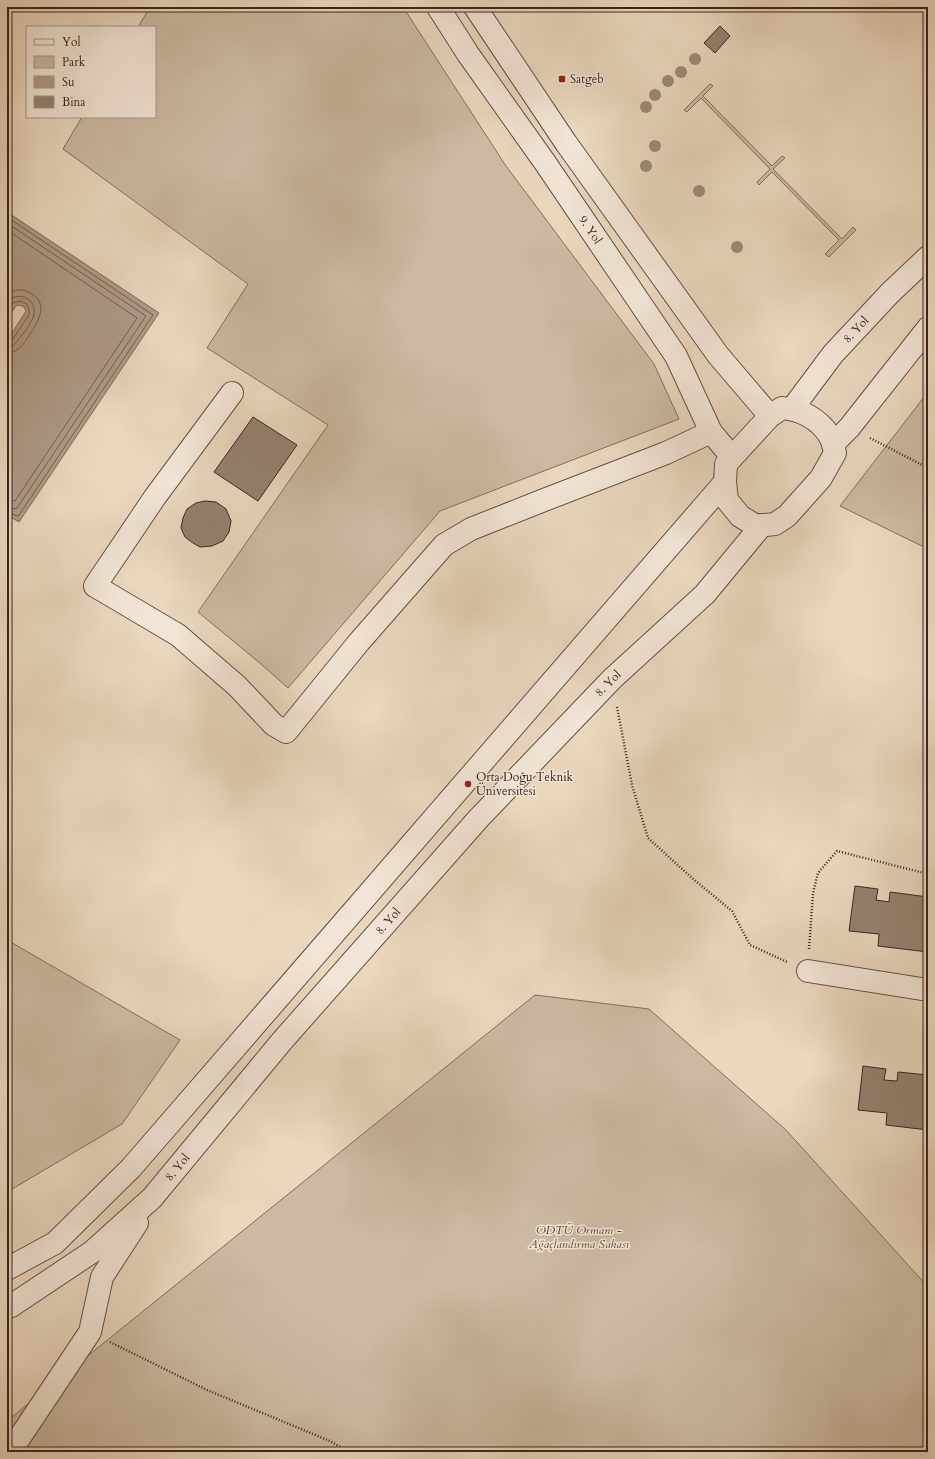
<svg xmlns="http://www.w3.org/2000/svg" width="935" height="1459" font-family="Cardo,serif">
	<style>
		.green { fill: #cbb9a2; stroke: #826e5f }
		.water { fill: #ae9a87; stroke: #806b5c }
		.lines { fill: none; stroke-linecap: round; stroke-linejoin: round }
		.shore { stroke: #745f52; stroke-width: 1 }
		.building { fill: #958170; stroke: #3a241c }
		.minor-casing { stroke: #665144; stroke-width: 24 }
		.path { stroke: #3a241c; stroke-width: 2.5; stroke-dasharray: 1 2; stroke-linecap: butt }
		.minor { stroke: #f1e5d5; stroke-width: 22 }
		.tree { fill: #9d8978 }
		.poi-dot { fill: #8f2418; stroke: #f1e5d5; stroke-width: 1.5 }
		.labels { text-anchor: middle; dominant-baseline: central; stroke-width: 3; stroke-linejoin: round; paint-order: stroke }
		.poi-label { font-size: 12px; fill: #3a241c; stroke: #f1e5d5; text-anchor: start }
		.street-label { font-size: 12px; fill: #3a241c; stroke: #f1e5d5 }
		.park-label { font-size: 12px; font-style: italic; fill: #5e493e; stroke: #f1e5d5 }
	</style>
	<rect width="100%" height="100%" fill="#e9d7be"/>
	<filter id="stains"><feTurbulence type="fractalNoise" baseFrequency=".005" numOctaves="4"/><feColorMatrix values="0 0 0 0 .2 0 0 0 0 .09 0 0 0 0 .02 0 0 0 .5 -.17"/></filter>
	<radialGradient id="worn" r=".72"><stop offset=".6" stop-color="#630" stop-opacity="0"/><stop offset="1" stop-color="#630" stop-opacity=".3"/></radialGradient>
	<!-- green -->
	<g class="green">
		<polygon points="150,7 403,7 506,166 654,364 679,419 440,511 288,688 261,664 198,612 328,425 207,348 248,284 63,149 82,117 155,117 155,27 138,27"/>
		<polygon points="710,84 713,86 703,96 772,166 782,156 785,158 773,169 842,239 853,227 856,230 829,257 825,254 839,240 772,172 759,185 757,182 770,169 701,98 687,112 684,110"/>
		<polygon points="928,392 928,549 840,506"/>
		<polygon points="7,940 180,1040 122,1124 7,1192"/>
		<polygon points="535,995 649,1009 786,1130 928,1287 928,1452 7,1452 7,1421"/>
	</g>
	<!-- water -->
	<polygon class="water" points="7,212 159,313 19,522 7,515 7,341 26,311 23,306 17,305 7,318"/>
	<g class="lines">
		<!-- shore -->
		<g class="shore">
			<polyline points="7,217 153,315 19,515 17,516 7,512"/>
			<polyline points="7,223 146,316 17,508 15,509 7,507"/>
			<polyline points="7,230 137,318 15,501 7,501"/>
			<path d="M7,294C14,290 21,288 28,292C50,301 39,321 30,334C24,343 19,353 7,353"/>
			<path d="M7,302C17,290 37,298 34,314C33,322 21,336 16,343L12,347H7"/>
			<polyline points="7,311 13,303 20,301 27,304 29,309 29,315 12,340 7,342"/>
		</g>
	</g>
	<!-- building -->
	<g class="building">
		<polygon points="720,26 730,36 715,53 704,43"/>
		<polygon points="253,417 297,445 258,501 214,472"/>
		<polygon points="205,501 216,502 226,509 231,521 229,532 223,541 212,546 200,547 193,543 185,537 181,528 183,518 187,509 196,503"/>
		<polygon points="855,886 878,889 876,900 889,902 890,892 928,897 928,952 878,946 879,934 849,931"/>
		<polygon points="863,1066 886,1069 884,1080 897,1081 898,1072 928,1075 928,1130 886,1125 887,1113 858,1110"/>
	</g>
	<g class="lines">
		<defs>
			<g id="minor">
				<path id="s1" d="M438,7L468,54L546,164L676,356L711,432L732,457"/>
				<polyline points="475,7 566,143 718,355 770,416"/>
				<polyline points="232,393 155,497 95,586 178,635 237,686 274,725 286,732 359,642 444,545 471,529 539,502 666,453 711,432"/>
				<path d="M782,408C800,409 819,419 829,435C832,440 834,447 835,453L821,478L787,516L775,524L756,526L740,516L727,500L725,482L726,464L770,416Z"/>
				<path id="s2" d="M792,409L833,354L890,293L928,257"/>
				<polyline points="833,444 849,428 928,328"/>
				<polyline points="808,971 928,990"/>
				<polyline points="7,1269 55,1243 131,1168 725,482"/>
				<path id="s3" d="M7,1307L11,1306L92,1252L152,1198L282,1041L479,818L612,679L705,594L762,525"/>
				<polyline points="10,1452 90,1332 102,1277 137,1223"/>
			</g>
		</defs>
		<!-- minor casing -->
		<use href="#minor" class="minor-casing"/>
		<!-- path -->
		<g class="path">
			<polyline points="870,438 928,468"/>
			<polyline points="617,707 632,785 648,838 692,878 732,911 750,945 787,962"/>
			<polyline points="809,949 813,893 818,873 837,851 928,874"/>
			<polyline points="110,1342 207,1390 330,1441 349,1452"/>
		</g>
		<!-- minor -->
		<use href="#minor" class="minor"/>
	</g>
	<!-- trees -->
	<g class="tree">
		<circle cx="695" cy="59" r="6"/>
		<circle cx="681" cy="72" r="6"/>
		<circle cx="668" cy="81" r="6"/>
		<circle cx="655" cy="95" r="6"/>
		<circle cx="646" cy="107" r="6"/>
		<circle cx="655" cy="146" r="6"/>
		<circle cx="646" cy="166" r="6"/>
		<circle cx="699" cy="191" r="6"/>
		<circle cx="737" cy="247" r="6"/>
	</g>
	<!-- markers -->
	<g class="poi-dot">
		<rect x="558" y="75" width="8" height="8" rx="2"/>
		<circle cx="468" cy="784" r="4"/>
	</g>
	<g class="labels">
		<!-- poi labels -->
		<g class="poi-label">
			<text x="570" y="79">Satgeb</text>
			<text x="476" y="777">Orta Doğu Teknik<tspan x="476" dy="14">Üniversitesi</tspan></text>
		</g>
		<!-- street labels -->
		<g class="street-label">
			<text stroke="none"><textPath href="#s1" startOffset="270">9. Yol</textPath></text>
			<text stroke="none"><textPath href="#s2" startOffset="102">8. Yol</textPath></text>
			<text stroke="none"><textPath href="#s3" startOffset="870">8. Yol</textPath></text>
			<text stroke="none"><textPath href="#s3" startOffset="546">8. Yol</textPath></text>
			<text stroke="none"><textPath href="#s3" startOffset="222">8. Yol</textPath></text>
		</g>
		<!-- park labels -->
		<g class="park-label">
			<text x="579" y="1230">ODTÜ Ormanı -<tspan x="579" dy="14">Ağaçlandırma Sahası</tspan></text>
		</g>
	</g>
	<!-- margin -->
	<rect width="935" height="1459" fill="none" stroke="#e9d7be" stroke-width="24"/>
	<rect x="8" y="8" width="919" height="1443" fill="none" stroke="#3a241c" stroke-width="2"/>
	<rect x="12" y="12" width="911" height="1435" fill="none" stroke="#3a241c"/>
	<!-- legend -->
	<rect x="26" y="26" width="130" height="92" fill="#f1e5d5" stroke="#a8988b"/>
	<rect x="34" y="39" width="20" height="6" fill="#f1e5d5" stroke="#a8988b"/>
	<text x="62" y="46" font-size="12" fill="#3a241c">Yol</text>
	<rect x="34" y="56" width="20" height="12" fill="#cbb9a2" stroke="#a8988b"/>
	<text x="62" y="66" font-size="12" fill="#3a241c">Park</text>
	<rect x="34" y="76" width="20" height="12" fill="#ae9a87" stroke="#a8988b"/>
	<text x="62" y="86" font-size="12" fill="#3a241c">Su</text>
	<rect x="34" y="96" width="20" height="12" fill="#958170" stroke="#a8988b"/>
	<text x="62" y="106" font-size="12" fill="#3a241c">Bina</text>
	<rect width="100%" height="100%" filter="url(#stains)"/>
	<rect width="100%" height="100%" fill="url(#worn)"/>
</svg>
